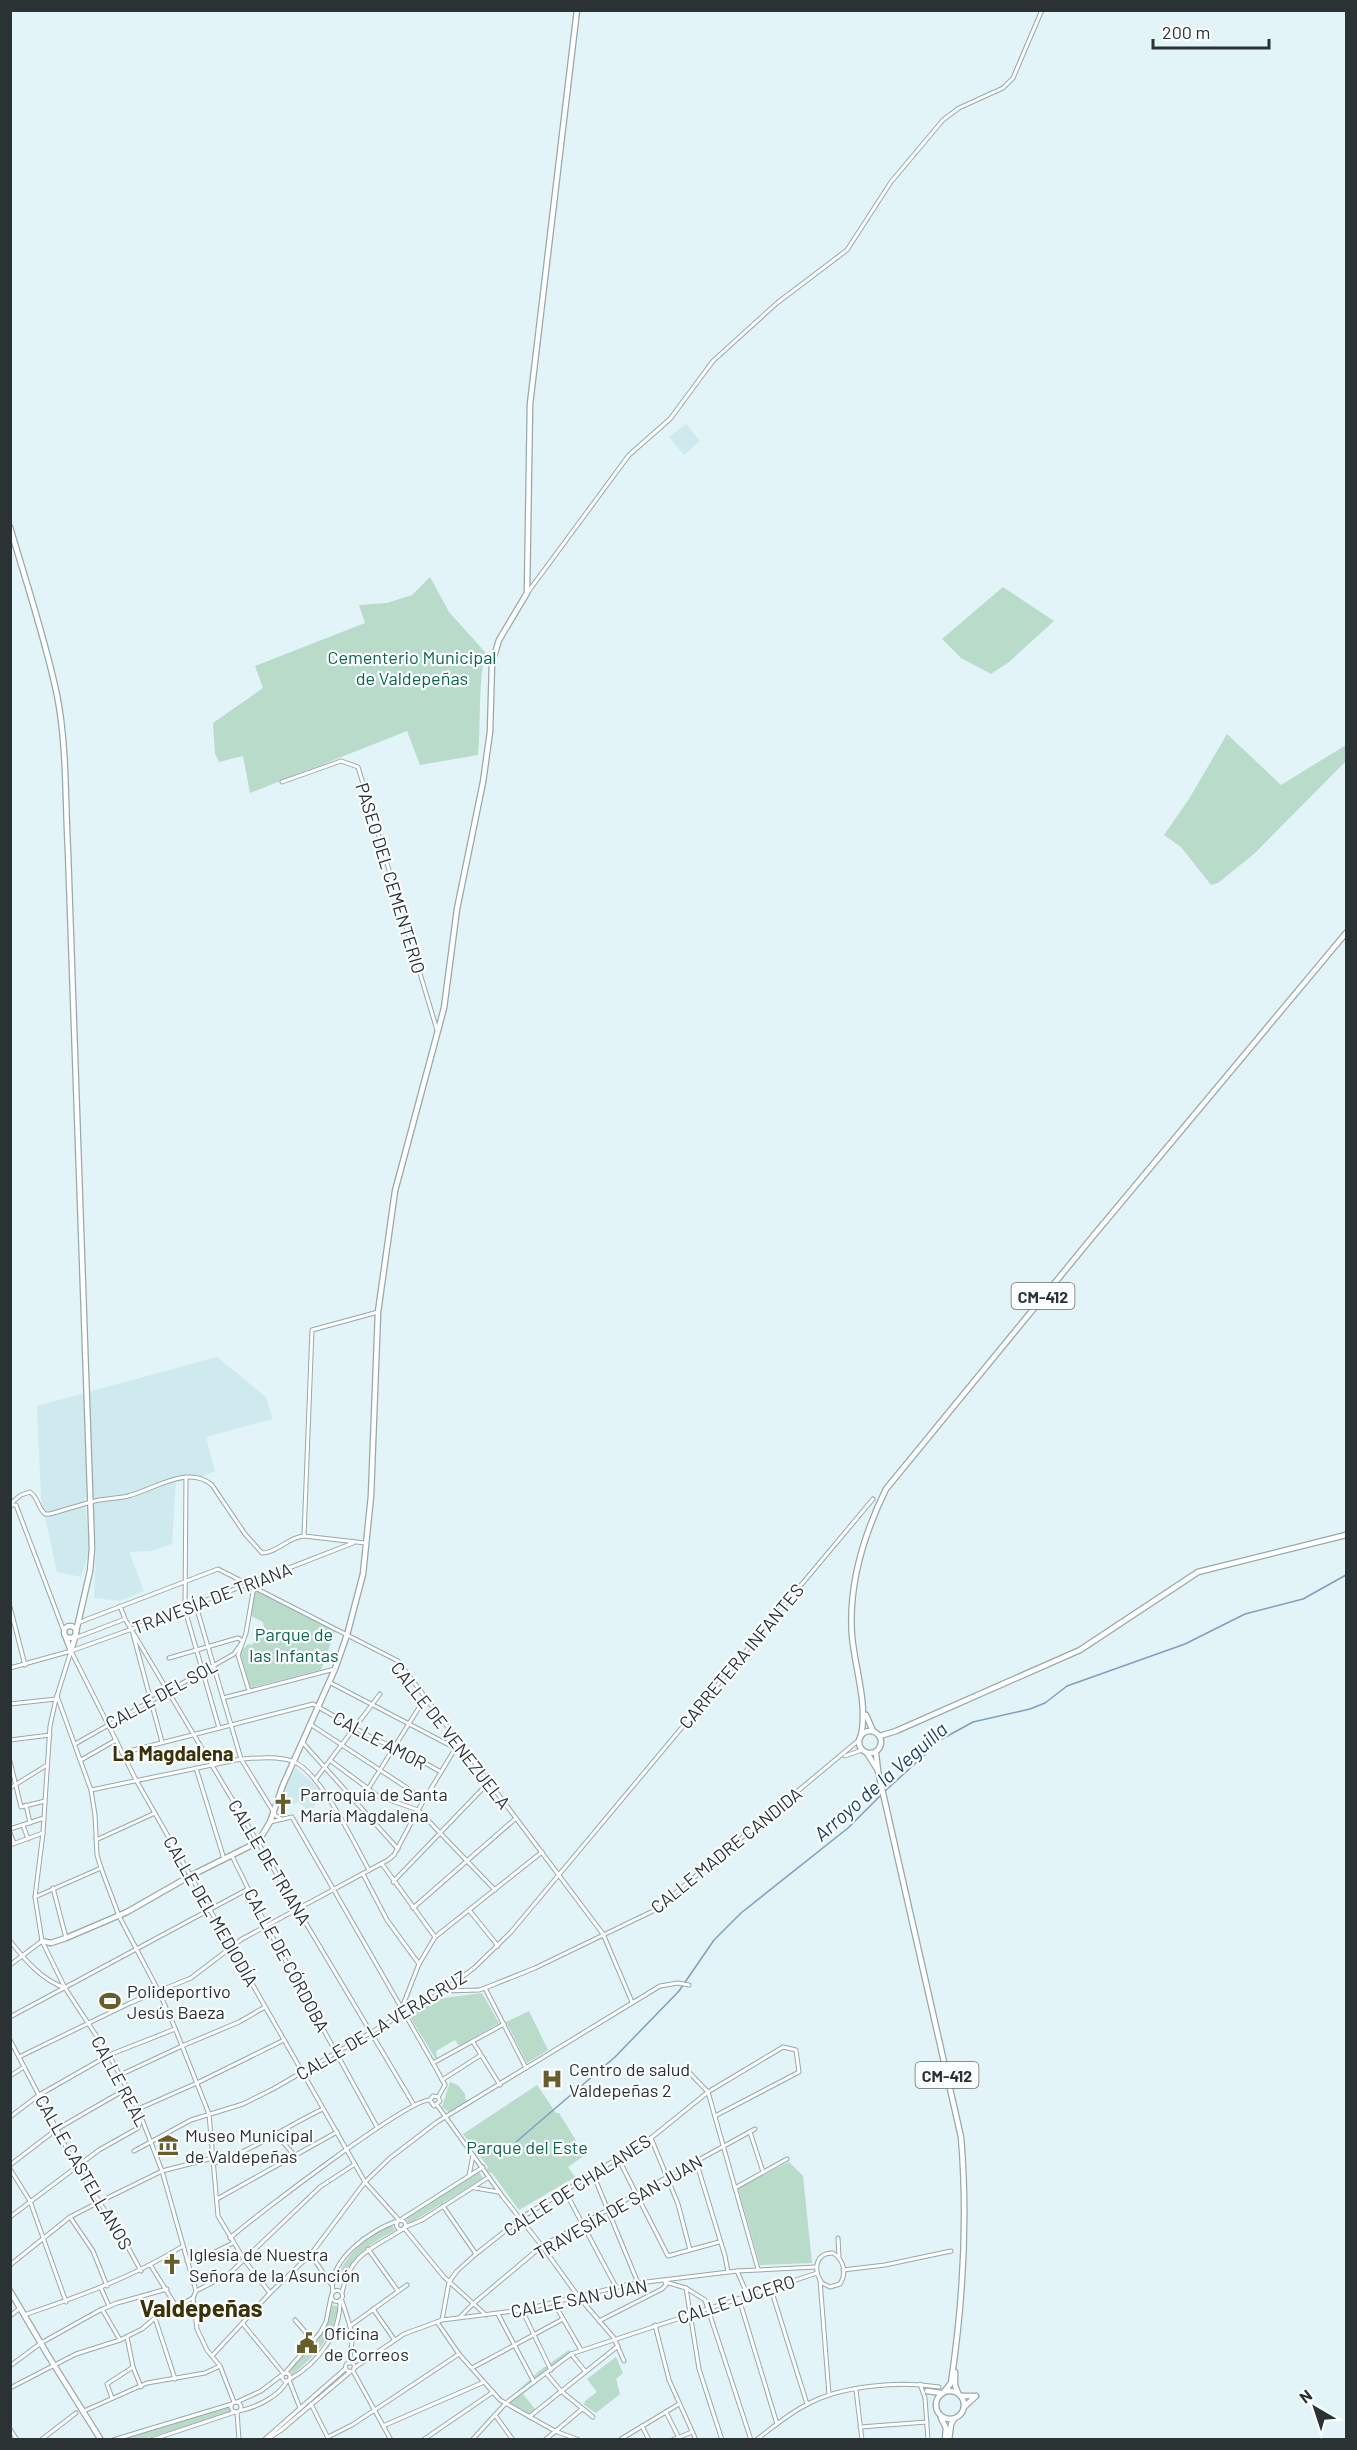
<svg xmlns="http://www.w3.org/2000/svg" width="1357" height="2450" font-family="Barlow,sans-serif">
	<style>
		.built { fill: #cfeaef }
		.green { fill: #b8dbca }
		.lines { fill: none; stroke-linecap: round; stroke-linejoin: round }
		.stream { stroke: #819ec2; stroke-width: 1.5 }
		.street-casing { stroke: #97a8ab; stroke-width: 5 }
		.secondary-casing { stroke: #97a8ab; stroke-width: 7 }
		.primary-casing { stroke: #97a8ab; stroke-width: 7 }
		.street { stroke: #fff; stroke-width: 3 }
		.secondary { stroke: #fff; stroke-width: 4.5 }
		.primary { stroke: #fff; stroke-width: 4.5 }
		.labels { text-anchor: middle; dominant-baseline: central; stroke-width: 4.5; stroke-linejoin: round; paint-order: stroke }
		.shield { fill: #fbfeff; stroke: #696f70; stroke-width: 1.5 }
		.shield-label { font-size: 16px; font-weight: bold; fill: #2b3233 }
		.park-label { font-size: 18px; fill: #0c674a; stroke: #fbfeff }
		.street-label { font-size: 18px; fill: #2b3233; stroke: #fbfeff }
		.poi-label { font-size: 18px; fill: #2b3233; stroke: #fbfeff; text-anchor: start }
		.neighbourhood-label { font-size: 20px; font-weight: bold; fill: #3a3206; stroke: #fbfeff }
		.water-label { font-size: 20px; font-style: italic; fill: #1a4271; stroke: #fbfeff }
		.district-label { font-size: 24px; font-weight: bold; fill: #3a3206; stroke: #fbfeff }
	</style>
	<rect width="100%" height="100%" fill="#e2f4f7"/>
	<!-- built -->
	<g class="built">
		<polygon points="686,424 700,441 684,455 669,437"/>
		<polygon points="217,1357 266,1397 273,1419 206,1437 215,1471 200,1478 176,1482 172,1544 151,1551 129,1552 144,1591 120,1601 94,1598 96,1549 92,1495 84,1498 90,1548 81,1577 57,1572 41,1498 37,1406"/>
		<polygon points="296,1768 324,1793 311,1811 297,1802 290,1807 282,1793 289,1777"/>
	</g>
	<!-- green -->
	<g class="green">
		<path d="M430,577L449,612L485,652C478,686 481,721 478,755L420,765L407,731L250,793L243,756L219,762L215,754L213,723L263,688L255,666L365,623L359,605L387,603L412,595Z"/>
		<polygon points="1003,587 1054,621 1009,662 991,674 961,658 942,639"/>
		<polygon points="1227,734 1281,785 1346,745 1346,761 1255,853 1218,883 1211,885 1181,847 1164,835 1189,799"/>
		<polygon points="255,1589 335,1631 321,1670 250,1688 240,1652 248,1644 252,1645 256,1639 261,1638 265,1634 263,1622 251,1616"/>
		<polygon points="482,1993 499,2023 459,2046 455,2040 436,2051 437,2058 435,2058 409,2015 437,1999"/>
		<polygon points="529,2011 548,2050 527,2063 506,2022"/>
		<polygon points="450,2082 458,2085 465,2094 465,2099 469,2101 449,2112 442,2107"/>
		<polygon points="537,2085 556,2113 559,2113 585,2155 568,2167 575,2177 519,2210 492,2173 486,2172 488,2167 463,2134"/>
		<polygon points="789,2162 803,2176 812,2263 760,2265 738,2188"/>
		<polygon points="479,2172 483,2178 409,2224 406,2218"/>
		<path d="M392,2225L395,2231C371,2242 352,2256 343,2282H335C346,2253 365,2238 392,2225Z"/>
		<path d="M332,2305L339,2307C331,2339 318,2353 293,2374L288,2369C311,2350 325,2335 332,2305Z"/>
		<polygon points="569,2350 571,2355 523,2394 535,2409 528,2414 506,2402 539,2371"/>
		<polygon points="616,2357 623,2373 616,2379 620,2394 596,2413 584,2405 585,2401 597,2392 587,2379"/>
		<polygon points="228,2405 231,2413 144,2439 119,2440"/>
	</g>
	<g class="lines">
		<!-- stream -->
		<g class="stream">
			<polyline points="884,1792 942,1739 973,1722 1030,1709 1045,1703 1067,1686 1185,1644 1245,1614 1303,1599 1346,1575"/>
			<polyline points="516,2142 615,2057 679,1991 714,1940 741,1913 848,1828 881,1795"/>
		</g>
		<defs>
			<g id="street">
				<polyline points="528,592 629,455 670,419 713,361 777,303 847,250 891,182 943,120 959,108 1003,88 1013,78 1042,10"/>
				<polyline points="282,782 341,761 358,767 437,1030"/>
				<polyline points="186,1477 185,1610 219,1728"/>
				<path d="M10,1504L21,1495L30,1492C38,1497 38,1508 45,1514H50C64,1510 77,1506 91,1502C103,1498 116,1499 128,1496C153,1490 188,1464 212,1485L245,1534L262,1553C277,1553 288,1537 304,1536"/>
				<polyline points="11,1505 16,1505 65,1634"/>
				<polyline points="365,1543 304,1536 312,1330 378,1312"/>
				<polyline points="120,1606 125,1619 414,2105"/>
				<polyline points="196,1606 241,1759 276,1816 280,1818"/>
				<polyline points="10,1607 25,1665"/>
				<polyline points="80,1622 218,1569 398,1661 603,1934 632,2002"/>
				<polyline points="133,1634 162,1742"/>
				<polyline points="75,1638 125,1619"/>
				<polyline points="71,1651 136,1780 365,2182 399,2220"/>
				<polyline points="10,1668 71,1651 132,1629 353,1543"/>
				<polyline points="329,1682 455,1748"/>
				<polyline points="249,1691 238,1655 246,1633 254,1586"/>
				<polyline points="57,1696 91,1790 95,1815 97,1855 101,1868 119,1916 159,1992 175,2028 209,2114 218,2216 245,2261 270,2293"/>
				<polyline points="223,1698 335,1669"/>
				<polyline points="10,1704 56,1699"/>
				<polyline points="310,1724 424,1799"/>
				<polyline points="10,1740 50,1735"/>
				<polyline points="303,1743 398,1849"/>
				<polyline points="75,1744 234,1654 243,1641 238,1638 169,1658"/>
				<polyline points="122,1753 313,1704 374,1739 402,1750 441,1772"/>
				<polyline points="845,1756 862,1750"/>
				<polyline points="81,1760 116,1740"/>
				<polyline points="10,1761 21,1807 45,1801"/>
				<polyline points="331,1761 378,1796 418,1810 495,1890"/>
				<polyline points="196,1768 224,1859"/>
				<polyline points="315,1780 380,1694"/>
				<polyline points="10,1788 47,1765"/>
				<polyline points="368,1789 425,1698"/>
				<path d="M91,1790L241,1759C257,1758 277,1756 292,1761C320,1770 355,1845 369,1870"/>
				<polyline points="26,1805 30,1823"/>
				<polyline points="270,1822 292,1817 433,2063 445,2085 438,2097"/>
				<polyline points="23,1825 28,1839"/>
				<polyline points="10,1829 44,1818"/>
				<polyline points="10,1833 14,1843"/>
				<polyline points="96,1840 155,1813"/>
				<polyline points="10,1845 43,1833"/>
				<polyline points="232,1856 266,1925 377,2127"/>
				<polyline points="382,1864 435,1937"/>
				<polyline points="363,1874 387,1920 419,1964"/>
				<polyline points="393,1882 489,1782"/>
				<polyline points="53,1888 66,1938"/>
				<polyline points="35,1897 101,1868"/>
				<polyline points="413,1908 515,1819"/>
				<polyline points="469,1910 498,1946"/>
				<path d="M10,1941C25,1960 42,1980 65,1988"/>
				<polyline points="10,1965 42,1941"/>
				<polyline points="485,1988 526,2068"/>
				<polyline points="445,1991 479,1990 485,1988 535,1968 655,1910 859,1740"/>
				<polyline points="404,2011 403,2005 419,1964 435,1937 542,1852"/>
				<polyline points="10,2017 248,1889"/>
				<polyline points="10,2040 76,2166 123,2238 141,2271"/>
				<polyline points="473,2042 500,2085"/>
				<polyline points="19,2057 130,2003 191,1978 242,1939 388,1860 394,1855 418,1810 458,1744"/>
				<polyline points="433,2063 504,2024"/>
				<polyline points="685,2068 708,2092 783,2047 796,2050 799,2072 715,2116"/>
				<polyline points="120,2075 182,2046 239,2022 265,2007"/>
				<polyline points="10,2076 24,2067"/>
				<polyline points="442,2080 481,2055"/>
				<polyline points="437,2105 503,2197 542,2246 578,2296 614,2338 624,2361"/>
				<polyline points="138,2109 197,2083 284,2040"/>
				<polyline points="10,2117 39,2095 109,2055 175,2029"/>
				<polyline points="750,2132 763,2172"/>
				<polyline points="276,2134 294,2155"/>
				<polyline points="651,2138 678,2204 690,2250"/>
				<polyline points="134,2151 191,2120 243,2104 273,2089 443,1991 474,1968 511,1932 873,1499"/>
				<polyline points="618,2158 668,2256 719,2242"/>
				<polyline points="696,2161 725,2256 728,2272"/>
				<path d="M214,2163C253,2151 286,2126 323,2109"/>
				<polyline points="10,2165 57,2129 128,2088"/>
				<polyline points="10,2169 30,2201 66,2302"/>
				<polyline points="593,2174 638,2283"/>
				<polyline points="469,2176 473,2155"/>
				<polyline points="475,2188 499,2192"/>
				<polyline points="735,2188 787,2159"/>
				<polyline points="565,2191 616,2287"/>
				<polyline points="217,2199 337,2132"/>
				<polyline points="443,2206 476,2254"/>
				<polyline points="10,2217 99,2150 138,2128 141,2119"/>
				<polyline points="70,2217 93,2251 107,2286"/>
				<polyline points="400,2220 483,2167"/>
				<circle cx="401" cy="2225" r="4.5"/>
				<polyline points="405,2227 422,2220 489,2177"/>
				<polyline points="404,2228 444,2277 486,2315"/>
				<path d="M230,2238C254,2217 409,2098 430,2100L433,2096L438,2097L440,2101L434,2106L430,2100"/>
				<polyline points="838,2238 839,2257"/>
				<polyline points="368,2249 398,2291"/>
				<path d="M833,2253C844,2260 847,2273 840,2284L830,2287L822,2283C813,2270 815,2253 833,2253Z"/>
				<polyline points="311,2255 331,2284"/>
				<polyline points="187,2261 207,2256 233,2243"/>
				<polyline points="10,2265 70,2217 99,2202 162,2171 213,2158"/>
				<polyline points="151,2266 176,2306"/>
				<polyline points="843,2270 885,2265 951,2251"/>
				<polyline points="737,2271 748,2296"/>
				<polyline points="820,2280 829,2395"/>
				<polyline points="101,2288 109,2306"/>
				<polyline points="686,2288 699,2369 722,2440"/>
				<polyline points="771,2289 807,2404"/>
				<circle cx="337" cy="2296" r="5.5"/>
				<polyline points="196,2291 229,2274 320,2187 355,2164"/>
				<path d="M333,2292C327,2260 372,2229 398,2221"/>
				<path d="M342,2293C350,2253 372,2249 403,2229"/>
				<polyline points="193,2298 197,2329 207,2350 220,2366 234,2402"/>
				<polyline points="739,2299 777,2424"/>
				<polyline points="342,2301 350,2326 352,2342 349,2363"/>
				<polyline points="554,2303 581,2350"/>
				<polyline points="103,2309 117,2303 167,2289"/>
				<polyline points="373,2309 394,2339"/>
				<polyline points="522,2310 551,2370"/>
				<polyline points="498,2314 534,2382"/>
				<path d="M24,2315C80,2296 133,2277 183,2246"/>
				<polyline points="10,2316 20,2308"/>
				<polyline points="460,2317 474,2303 542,2246 755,2129"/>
				<polyline points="155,2318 175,2379"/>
				<polyline points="295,2320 314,2342"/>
				<polyline points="442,2320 449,2282 457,2271 476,2254 524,2216 651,2138 708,2092 758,2269"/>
				<polyline points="599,2321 662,2289 666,2285 665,2282 686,2288 705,2300 751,2440"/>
				<polyline points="437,2322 459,2354 500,2400 555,2431 579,2440"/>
				<polyline points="243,2324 283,2373"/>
				<polyline points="655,2325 669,2380 696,2440"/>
				<polyline points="350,2326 407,2285"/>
				<polyline points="127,2337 133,2367 141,2387"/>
				<polyline points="571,2354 585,2371"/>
				<polyline points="212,2356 270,2293 311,2254 365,2182 390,2158 437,2122 660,1986 678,1983 689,1985"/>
				<circle cx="350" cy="2367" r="4.5"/>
				<polyline points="10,2366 41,2343 102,2309 120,2340"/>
				<polyline points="354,2368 404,2334 442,2320 522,2310 630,2284 737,2271 816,2267"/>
				<polyline points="472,2368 563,2319"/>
				<polyline points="353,2371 391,2440"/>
				<circle cx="286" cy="2377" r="4"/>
				<polyline points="285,2373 320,2333 326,2322 331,2297"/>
				<polyline points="546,2373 561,2391 593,2417"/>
				<path d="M290,2379C318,2363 341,2333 340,2300"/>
				<polyline points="289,2380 300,2408"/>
				<polyline points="920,2384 925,2398 928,2440"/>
				<polyline points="10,2388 76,2354 120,2340 142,2329 155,2318 193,2298 196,2291 162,2171 138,2109 109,2055 65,1988 42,1941 35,1897 43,1833 50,1726 56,1699 71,1651"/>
				<polyline points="856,2390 862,2440"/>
				<polyline points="112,2398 107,2384 133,2367"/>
				<circle cx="236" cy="2407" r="5"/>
				<polyline points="237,2402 261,2391 282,2375"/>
				<polyline points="311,2404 329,2440"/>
				<polyline points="84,2411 147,2383 205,2373 220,2366"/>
				<path d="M239,2411C255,2408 280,2396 287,2381"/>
				<polyline points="237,2412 239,2440"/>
				<polyline points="666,2412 680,2440"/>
				<polyline points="495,2415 513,2440"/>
				<polyline points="529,2417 618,2346"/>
				<polyline points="383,2426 484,2382"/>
				<polyline points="642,2426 649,2440"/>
				<polyline points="860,2427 927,2422"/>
				<polyline points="10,2429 17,2440"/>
				<polyline points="328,2437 352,2425 459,2354"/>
				<polyline points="621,2439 679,2404"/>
				<polyline points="41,2440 76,2413"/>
				<polyline points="113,2440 232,2404"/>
				<polyline points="151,2440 235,2412"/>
				<polyline points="264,2440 345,2369"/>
				<polyline points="266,2440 280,2431 350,2372"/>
				<polyline points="423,2440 493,2392"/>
				<polyline points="472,2440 506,2403 571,2354 817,2273"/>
				<polyline points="545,2440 582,2409"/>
				<polyline points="672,2440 692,2432"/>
				<path d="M756,2440C772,2428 788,2414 806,2405C841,2385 901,2381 939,2387"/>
			</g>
			<g id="secondary">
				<path d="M10,527C26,582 45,638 57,695C67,746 65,799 68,851L92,1549L90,1571L76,1632"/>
				<circle cx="70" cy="1632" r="6"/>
				<polyline points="65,1635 71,1651"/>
				<polyline points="71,1651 76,1634"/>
				<polyline points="880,1736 896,1731 1080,1650 1198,1572 1346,1535"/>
				<polyline points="42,1941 51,1943 66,1938 127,1912 190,1876 258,1842 270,1822 283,1785 335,1669 347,1635 363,1574 371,1496 378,1312 395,1191 444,1008 457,909 483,782 490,732 492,663 499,640 527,593 530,404 577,10"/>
				<polyline points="10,2291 49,2357 101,2440"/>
				<polyline points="961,2396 973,2396"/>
				<polyline points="964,2407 976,2396"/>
			</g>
			<g id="primary">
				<polyline points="866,1715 873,1731"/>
				<circle cx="870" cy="1742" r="11"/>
				<path d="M861,1736C868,1704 855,1669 852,1636C848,1584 864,1534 886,1489L1094,1235L1346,933"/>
				<polyline points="867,1753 877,1769"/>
				<path d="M876,1753L878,1771L961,2137C968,2219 963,2302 951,2383L944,2392"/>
				<polyline points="955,2372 955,2385 958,2393"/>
				<circle cx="950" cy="2405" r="14"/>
				<polyline points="927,2391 941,2393"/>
				<polyline points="941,2418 946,2428 945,2440"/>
				<polyline points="949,2440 951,2424 954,2419"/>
			</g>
		</defs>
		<!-- street casing -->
		<use href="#street" class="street-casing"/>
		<!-- secondary casing -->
		<use href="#secondary" class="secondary-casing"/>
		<!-- primary casing -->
		<use href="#primary" class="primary-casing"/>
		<!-- street -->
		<use href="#street" class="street"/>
		<!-- secondary -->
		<use href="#secondary" class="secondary"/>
		<!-- primary -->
		<use href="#primary" class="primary"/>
	</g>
	<!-- icons -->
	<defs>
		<symbol id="church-bare" viewBox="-9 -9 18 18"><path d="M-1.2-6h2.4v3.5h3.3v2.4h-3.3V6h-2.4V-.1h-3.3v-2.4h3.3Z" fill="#685e2a" stroke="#fbfeff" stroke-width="2.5" paint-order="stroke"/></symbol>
		<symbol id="stadium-bare" viewBox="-9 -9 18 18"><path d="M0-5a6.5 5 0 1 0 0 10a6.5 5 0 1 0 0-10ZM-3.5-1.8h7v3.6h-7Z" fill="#685e2a" stroke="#fbfeff" stroke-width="2.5" paint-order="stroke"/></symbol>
		<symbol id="hospital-bare" viewBox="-9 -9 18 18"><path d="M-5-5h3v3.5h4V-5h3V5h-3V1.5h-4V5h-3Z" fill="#685e2a" stroke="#fbfeff" stroke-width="2.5" paint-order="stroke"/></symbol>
		<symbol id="museum-bare" viewBox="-9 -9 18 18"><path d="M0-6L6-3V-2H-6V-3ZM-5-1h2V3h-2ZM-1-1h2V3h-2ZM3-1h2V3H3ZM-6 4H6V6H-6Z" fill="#685e2a" stroke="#fbfeff" stroke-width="2.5" paint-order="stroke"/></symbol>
		<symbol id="civic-bare" viewBox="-9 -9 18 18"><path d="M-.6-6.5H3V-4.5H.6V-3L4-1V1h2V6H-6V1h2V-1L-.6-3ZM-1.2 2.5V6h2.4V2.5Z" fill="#685e2a" stroke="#fbfeff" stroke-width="2.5" paint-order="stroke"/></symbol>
	</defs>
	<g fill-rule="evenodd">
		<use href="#church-bare" x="268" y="1789" width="30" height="30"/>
		<use href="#stadium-bare" x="95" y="1986" width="30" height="30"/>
		<use href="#hospital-bare" x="537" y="2064" width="30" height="30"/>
		<use href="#museum-bare" x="153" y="2130" width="30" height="30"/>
		<use href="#church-bare" x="157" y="2249" width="30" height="30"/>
		<use href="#civic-bare" x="292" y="2328" width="30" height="30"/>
	</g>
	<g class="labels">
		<!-- shield labels -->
		<g class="shield">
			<rect x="1011.5" y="1283" width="63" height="26" rx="4.5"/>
			<rect x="915.5" y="2062" width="63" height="26" rx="4.5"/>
		</g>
		<g class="shield-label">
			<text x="1043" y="1296">CM-412</text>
			<text x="947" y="2075">CM-412</text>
		</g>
		<!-- park labels -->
		<g class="park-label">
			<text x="412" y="657">Cementerio Municipal<tspan x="412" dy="21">de Valdepeñas</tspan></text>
			<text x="294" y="1634">Parque de<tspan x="294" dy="21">las Infantas</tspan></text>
			<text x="527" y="2147">Parque del Este</text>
		</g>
		<!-- street labels -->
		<g class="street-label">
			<text transform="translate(391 878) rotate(73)">PASEO DEL CEMENTERIO</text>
			<text transform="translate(212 1598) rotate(-21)">TRAVESÍA DE TRIANA</text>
			<text transform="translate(741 1656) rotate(-50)">CARRETERA INFANTES</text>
			<text transform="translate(161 1694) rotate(-29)">CALLE DEL SOL</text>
			<text transform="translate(451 1735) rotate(52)">CALLE DE VENEZUELA</text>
			<text transform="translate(380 1740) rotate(28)">CALLE AMOR</text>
			<text transform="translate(726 1850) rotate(-39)">CALLE MADRE CANDIDA</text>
			<text transform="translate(270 1862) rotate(59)">CALLE DE TRIANA</text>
			<text transform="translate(211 1911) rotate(60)">CALLE DEL MEDIODÍA</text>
			<text transform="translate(287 1960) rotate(62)">CALLE DE CÓRDOBA</text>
			<text transform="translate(381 2025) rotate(-31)">CALLE DE LA VERACRUZ</text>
			<text transform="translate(120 2081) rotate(62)">CALLE REAL</text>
			<text transform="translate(84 2172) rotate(60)">CALLE CASTELLANOS</text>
			<text transform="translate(577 2185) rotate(-33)">CALLE DE CHALANES</text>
			<text transform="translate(618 2207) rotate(-30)">TRAVESÍA DE SAN JUAN</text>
			<text transform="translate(579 2298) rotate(-11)">CALLE SAN JUAN</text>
			<text transform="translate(736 2299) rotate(-18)">CALLE LUCERO</text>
		</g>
		<!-- poi labels -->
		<g class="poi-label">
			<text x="300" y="1794">Parroquia de Santa<tspan x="300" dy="21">María Magdalena</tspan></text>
			<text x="127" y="1991">Polideportivo<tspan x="127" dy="21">Jesús Baeza</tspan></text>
			<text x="569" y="2069">Centro de salud<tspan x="569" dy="21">Valdepeñas 2</tspan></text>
			<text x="185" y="2135">Museo Municipal<tspan x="185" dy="21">de Valdepeñas</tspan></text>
			<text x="189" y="2254">Iglesia de Nuestra<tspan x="189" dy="21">Señora de la Asunción</tspan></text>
			<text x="324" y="2333">Oficina<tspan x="324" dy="21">de Correos</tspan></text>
		</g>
		<!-- neighbourhood labels -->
		<g class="neighbourhood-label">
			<text x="173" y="1753">La Magdalena</text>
		</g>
		<!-- water labels -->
		<g class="water-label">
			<text transform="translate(880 1781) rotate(-41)">Arroyo de la Veguilla</text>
		</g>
		<!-- district labels -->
		<g class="district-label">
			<text x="201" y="2307">Valdepeñas</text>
		</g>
	</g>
	<!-- border -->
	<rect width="1357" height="2450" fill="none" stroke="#2b3233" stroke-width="24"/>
	<!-- north arrow -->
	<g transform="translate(1315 2408) rotate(321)" stroke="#fbfeff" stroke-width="4.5" paint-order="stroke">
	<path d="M0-4.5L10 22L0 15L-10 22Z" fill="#2b3233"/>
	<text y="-9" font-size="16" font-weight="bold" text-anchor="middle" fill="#2b3233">N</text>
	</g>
	<!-- scale -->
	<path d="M1153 39v9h116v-9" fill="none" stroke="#2b3233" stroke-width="3"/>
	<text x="1162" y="39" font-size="18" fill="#2b3233" stroke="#fbfeff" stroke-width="4.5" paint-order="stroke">200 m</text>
</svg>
